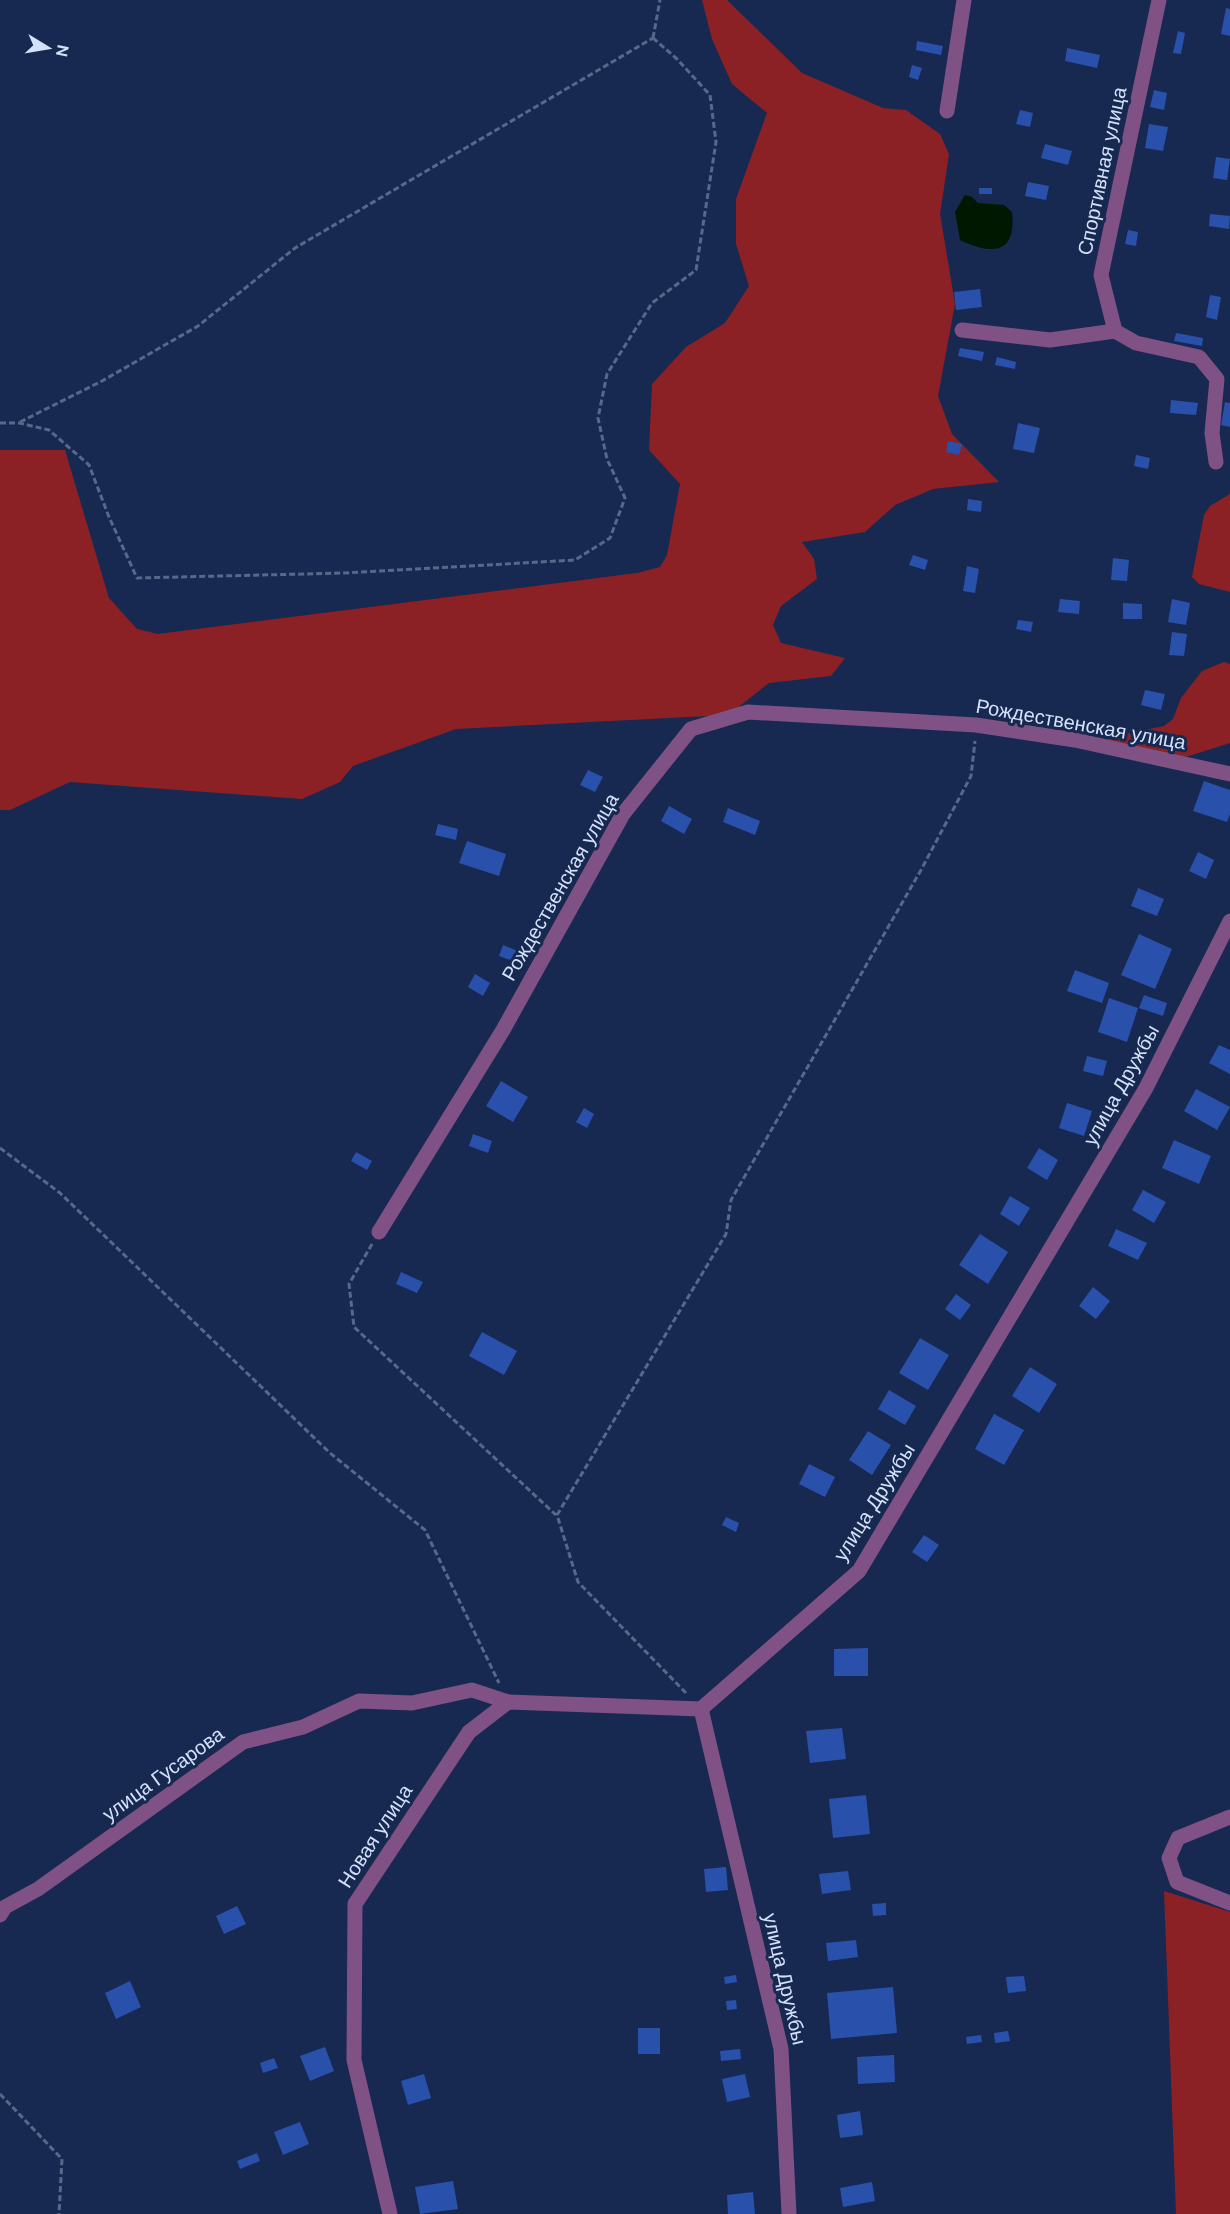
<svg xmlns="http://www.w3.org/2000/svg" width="1230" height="2214" font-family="'DM Sans',sans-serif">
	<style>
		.green { fill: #8c2125 }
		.water { fill: #001700 }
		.building { fill: #2950aa }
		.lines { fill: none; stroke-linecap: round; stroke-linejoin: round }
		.path { stroke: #57688a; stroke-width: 3; stroke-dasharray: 6 3; stroke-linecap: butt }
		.minor { stroke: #805184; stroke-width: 15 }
		.labels { text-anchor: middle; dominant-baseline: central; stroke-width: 6; stroke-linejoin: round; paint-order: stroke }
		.street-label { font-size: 20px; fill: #d4e1fa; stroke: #172950 }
	</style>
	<rect width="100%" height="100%" fill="#172950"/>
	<!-- green -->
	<g class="green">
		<polygon points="702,0 727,0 802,73 883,108 906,110 940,134 949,154 940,214 955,304 938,396 952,434 999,482 933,489 895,505 865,532 802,542 814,559 817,579 781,606 773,625 781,643 845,658 831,676 769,683 728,715 456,729 353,766 340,782 302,799 70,782 10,810 0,810 0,450 65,450 109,598 137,629 158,634 637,573 660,567 667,555 680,484 649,450 652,384 686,347 725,323 749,286 736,244 736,199 767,113 732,84 712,39"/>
		<polygon points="1230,494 1230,592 1199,584 1192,577 1204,515 1210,506"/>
		<polygon points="1224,662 1230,664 1230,743 1157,766 1098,743 1120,735 1164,726 1173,719 1181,698 1202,671"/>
		<polygon points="1164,1891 1230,1912 1230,2214 1176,2214"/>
	</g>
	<!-- water -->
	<path class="water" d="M965,195L972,197L978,203L1004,205L1012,212C1017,255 991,255 960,240L955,212Z"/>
	<!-- building -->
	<g class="building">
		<polygon points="1226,8 1230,9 1230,36 1221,34"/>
		<polygon points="1178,31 1185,33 1181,54 1173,53"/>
		<polygon points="917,41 943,46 941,55 916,50"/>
		<polygon points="1067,48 1100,55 1097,68 1065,61"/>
		<polygon points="912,65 922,68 918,80 909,77"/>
		<polygon points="1154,90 1167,93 1164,110 1150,107"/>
		<polygon points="1020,110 1033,113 1030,127 1016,124"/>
		<polygon points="1149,124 1168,127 1163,151 1145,148"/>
		<polygon points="1045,144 1072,151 1068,165 1041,158"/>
		<polygon points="1216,157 1230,159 1227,180 1213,178"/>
		<polygon points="1028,182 1049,186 1046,200 1025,196"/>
		<rect x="979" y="188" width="13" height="6"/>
		<polygon points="1210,214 1230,216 1229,229 1209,226"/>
		<polygon points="1128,230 1138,232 1136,246 1125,244"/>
		<polygon points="980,289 982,307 956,310 954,292"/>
		<polygon points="1210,295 1221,297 1217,320 1206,317"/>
		<polygon points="1176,333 1203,338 1202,346 1174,341"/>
		<polygon points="960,348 984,352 982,361 958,356"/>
		<polygon points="997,357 1016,362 1015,369 995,365"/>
		<polygon points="1171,400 1198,403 1196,415 1170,413"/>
		<polygon points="1225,402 1230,403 1230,427 1221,425"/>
		<polygon points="1018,423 1040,428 1034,453 1013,449"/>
		<polygon points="948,441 962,444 959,455 946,452"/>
		<polygon points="1136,455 1150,458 1148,469 1134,466"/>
		<polygon points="968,499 982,501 981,512 967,510"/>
		<polygon points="913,555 928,560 925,570 909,565"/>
		<polygon points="1113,558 1129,560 1127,581 1111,580"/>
		<polygon points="967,566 979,569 975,593 963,591"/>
		<polygon points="1060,599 1080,601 1079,614 1058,612"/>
		<polygon points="1172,599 1190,603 1186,625 1168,622"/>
		<polygon points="1123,603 1142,604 1142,619 1123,619"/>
		<polygon points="1018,620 1033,622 1031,632 1016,629"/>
		<polygon points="1172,632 1187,634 1184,656 1169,655"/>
		<polygon points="1145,690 1165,694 1161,710 1141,705"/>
		<polygon points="588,770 603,777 595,792 580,785"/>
		<polygon points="1204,781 1230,790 1230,814 1227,822 1193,811"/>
		<polygon points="669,806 692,819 684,834 661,821"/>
		<polygon points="728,808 760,821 755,835 723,822"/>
		<polygon points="438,824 458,829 456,840 435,835"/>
		<polygon points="467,841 506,854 499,876 459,863"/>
		<polygon points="1198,852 1214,860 1206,879 1189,871"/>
		<polygon points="1138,888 1164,899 1157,916 1131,906"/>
		<polygon points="1139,934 1172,949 1155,989 1121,975"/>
		<polygon points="503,945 520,952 516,962 499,956"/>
		<polygon points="1075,970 1109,983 1102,1003 1067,991"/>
		<polygon points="475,974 490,983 483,996 468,987"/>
		<polygon points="1144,995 1167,1003 1163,1016 1139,1008"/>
		<polygon points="1109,998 1138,1008 1127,1042 1098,1032"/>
		<polygon points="1219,1045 1230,1050 1230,1074 1209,1063"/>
		<polygon points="1087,1056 1107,1061 1103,1076 1083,1071"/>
		<polygon points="501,1081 528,1097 513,1122 486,1106"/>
		<polygon points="1196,1089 1230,1107 1217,1130 1184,1111"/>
		<polygon points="1067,1103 1092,1111 1084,1136 1059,1128"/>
		<polygon points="584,1108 594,1114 587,1128 576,1122"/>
		<polygon points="473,1134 492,1141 488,1153 469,1146"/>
		<polygon points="1174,1140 1211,1156 1199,1184 1162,1168"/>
		<polygon points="1039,1148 1058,1160 1047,1180 1027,1168"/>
		<polygon points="356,1152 372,1161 367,1170 351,1161"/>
		<polygon points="1143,1190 1166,1202 1154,1223 1132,1210"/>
		<polygon points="1010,1196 1030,1208 1019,1226 1000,1214"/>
		<polygon points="1116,1229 1147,1243 1138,1260 1108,1246"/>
		<polygon points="980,1234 1008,1252 988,1284 959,1265"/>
		<polygon points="401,1272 423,1282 417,1293 396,1284"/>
		<polygon points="1093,1287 1110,1301 1096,1319 1079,1306"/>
		<polygon points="956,1294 971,1305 960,1320 945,1309"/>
		<polygon points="482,1332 517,1351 504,1375 469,1356"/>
		<polygon points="920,1338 949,1355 928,1390 899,1373"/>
		<polygon points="1030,1367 1057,1384 1039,1413 1012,1396"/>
		<polygon points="889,1390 916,1406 905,1425 878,1409"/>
		<polygon points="994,1414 1024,1430 1004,1465 975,1449"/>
		<polygon points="868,1431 891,1445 872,1475 849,1460"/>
		<polygon points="809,1464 835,1477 825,1497 799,1484"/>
		<polygon points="726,1517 739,1523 736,1532 722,1525"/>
		<polygon points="924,1535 939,1545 927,1562 912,1552"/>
		<polygon points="868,1648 868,1676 834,1676 834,1649"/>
		<polygon points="842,1728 846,1759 810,1763 806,1731"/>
		<polygon points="866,1795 870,1834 833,1838 829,1799"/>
		<polygon points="726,1867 728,1890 706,1892 704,1869"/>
		<polygon points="848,1871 851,1890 822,1894 819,1874"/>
		<polygon points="886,1903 886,1915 873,1916 872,1904"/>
		<polygon points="237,1906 246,1924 224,1934 216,1916"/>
		<polygon points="856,1940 858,1957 828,1961 826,1943"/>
		<polygon points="736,1975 737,1982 725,1984 724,1977"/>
		<polygon points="1024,1976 1026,1991 1008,1993 1006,1977"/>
		<polygon points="130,1981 141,2007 116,2019 105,1993"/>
		<polygon points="893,1987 897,2033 831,2039 827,1993"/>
		<polygon points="736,2000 737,2009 727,2010 726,2001"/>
		<rect x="638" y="2028" width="22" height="26"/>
		<polygon points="1008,2031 1010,2041 995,2043 994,2033"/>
		<polygon points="981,2035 982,2042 967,2044 966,2037"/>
		<polygon points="325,2047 334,2071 310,2081 300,2056"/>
		<polygon points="740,2049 741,2059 721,2061 720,2051"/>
		<polygon points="894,2055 895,2082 858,2084 857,2057"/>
		<polygon points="274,2058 278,2068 263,2073 260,2063"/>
		<polygon points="424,2074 431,2098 408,2105 401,2081"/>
		<polygon points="745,2074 750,2097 727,2102 722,2079"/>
		<polygon points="860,2111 863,2135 840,2138 837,2115"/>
		<polygon points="300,2122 309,2144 283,2155 274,2132"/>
		<polygon points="257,2153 260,2161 240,2169 237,2161"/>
		<polygon points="453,2181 458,2209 420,2214 415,2187"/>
		<polygon points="872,2182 875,2201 843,2207 840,2188"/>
		<polygon points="753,2192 755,2214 728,2214 727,2195"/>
	</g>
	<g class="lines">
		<!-- path -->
		<g class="path">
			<polyline points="653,38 660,0"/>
			<polyline points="20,422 102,381 198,326 295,248 653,38"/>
			<polyline points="0,423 19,423 49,430 89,465 109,517 137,578 345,573 575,560 610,538 625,498 607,459 598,418 607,374 652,303 696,270 716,142 710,95 677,59 653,38"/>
			<polyline points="0,1148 60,1193 330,1453 425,1530 499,1683"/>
			<polyline points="372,1244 349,1284 354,1327 556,1515"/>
			<polyline points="686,1693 578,1582 557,1515 726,1234 731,1200 921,870 971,776 975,741"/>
			<polyline points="0,2094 62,2159 59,2214"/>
		</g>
		<!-- minor -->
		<g class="minor">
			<polyline points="1159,0 1101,275 1115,331 1136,343 1199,357 1217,379 1212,433 1216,462"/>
			<polyline points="947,111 964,0"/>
			<polyline points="962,330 1050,340 1115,331"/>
			<polyline points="379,1232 503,1030 623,814 691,729 748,712 976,725 1075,740 1230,774"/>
			<polyline points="1230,1817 1178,1838 1169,1858 1177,1882 1230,1903"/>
			<polyline points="0,1915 5,1907 38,1889 243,1742 303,1727 359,1701 412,1703 472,1690 508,1702"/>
			<polyline points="390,2214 354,2060 355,1904 469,1732 508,1702 701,1709"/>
			<polyline points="789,2214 781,2049 701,1709 859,1571 1146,1088 1230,921"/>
		</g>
	</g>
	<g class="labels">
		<!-- street labels -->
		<g class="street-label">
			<text transform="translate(1102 171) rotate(-78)">Спортивная улица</text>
			<text transform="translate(1081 724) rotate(10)">Рождественская улица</text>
			<text transform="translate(560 887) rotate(-60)">Рождественская улица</text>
			<text transform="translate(1121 1085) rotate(-61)">улица Дружбы</text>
			<text transform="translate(874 1502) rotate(-58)">улица Дружбы</text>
			<text transform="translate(163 1774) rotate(-36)">улица Гусарова</text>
			<text transform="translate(375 1836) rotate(-57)">Новая улица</text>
			<text transform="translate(785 1979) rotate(77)">улица Дружбы</text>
		</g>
	</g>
	<!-- north arrow -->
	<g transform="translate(48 48) rotate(101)" stroke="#172950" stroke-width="4.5" paint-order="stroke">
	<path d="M0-4.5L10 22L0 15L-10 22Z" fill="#d4e1fa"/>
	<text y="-9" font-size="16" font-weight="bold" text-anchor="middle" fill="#d4e1fa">N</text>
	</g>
</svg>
